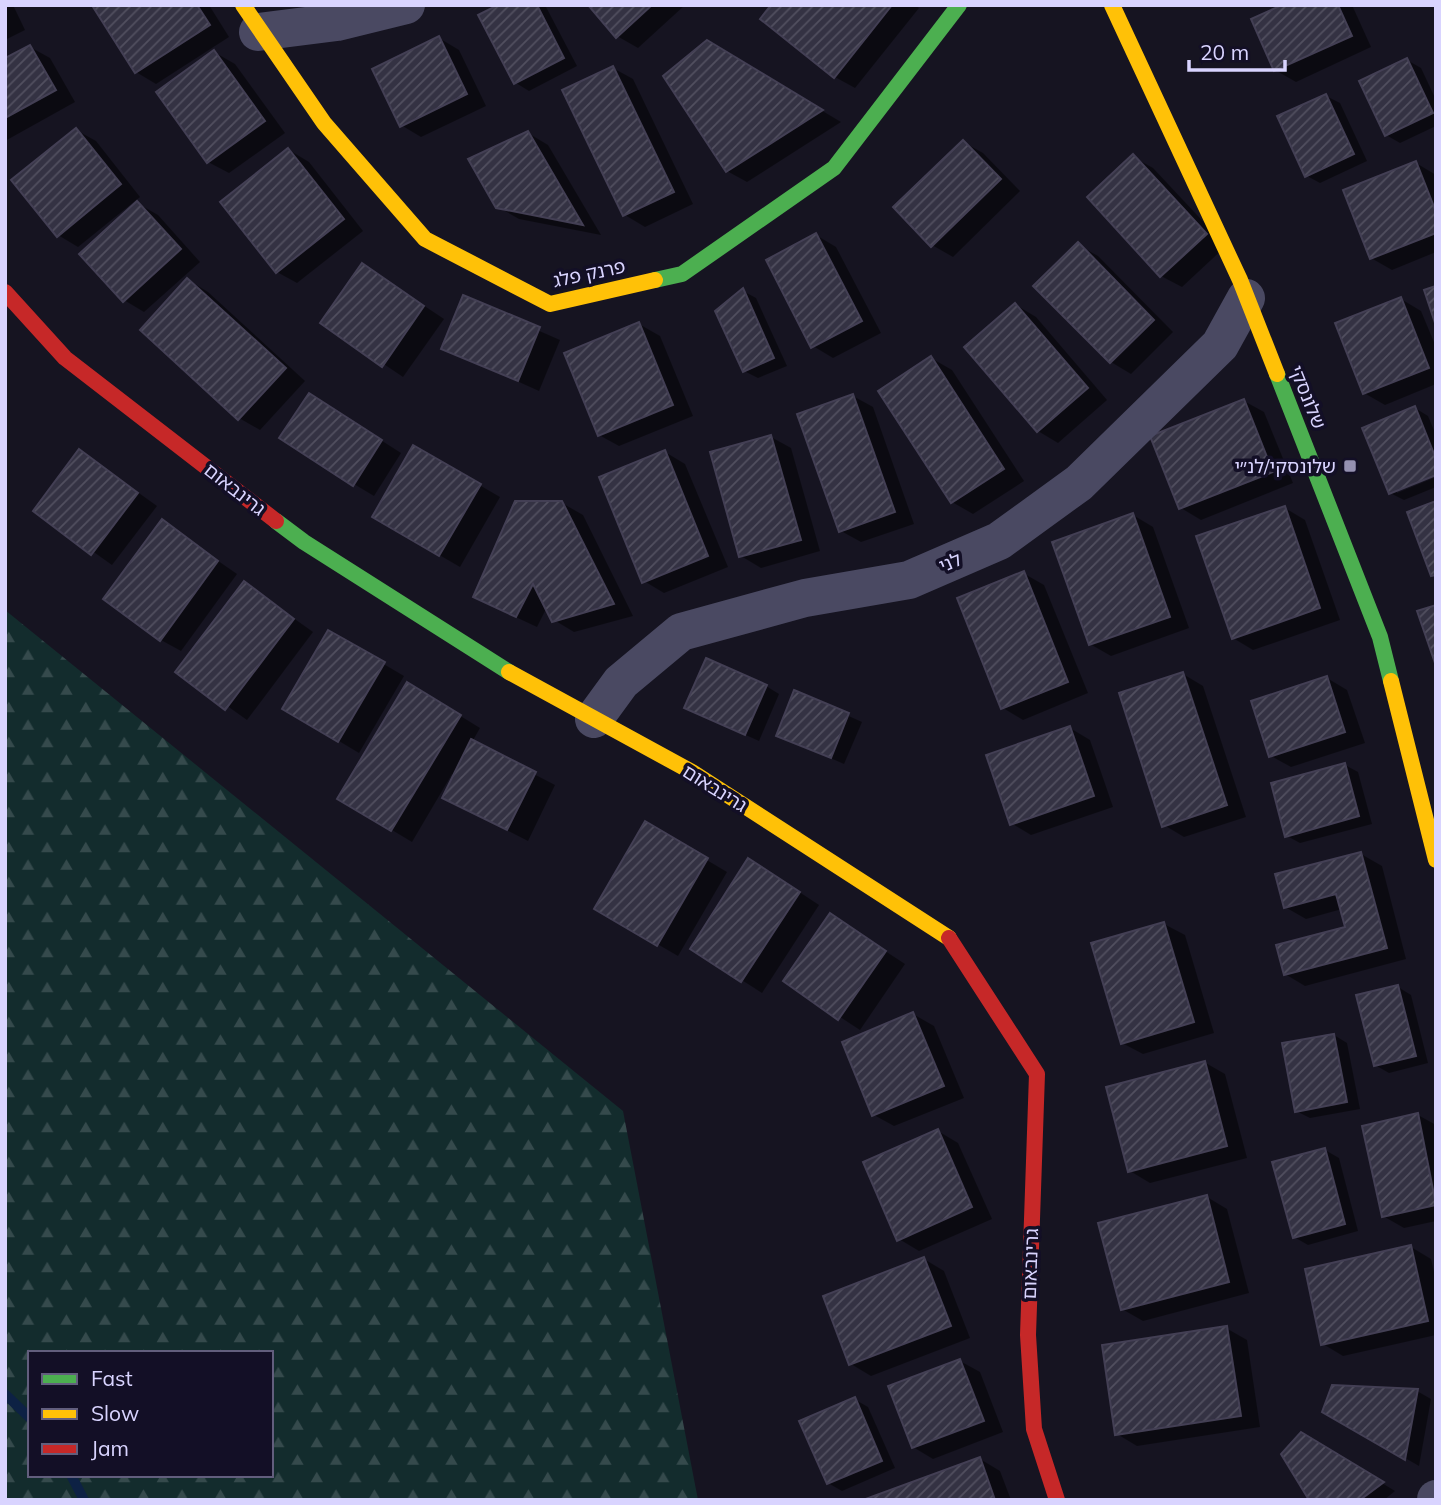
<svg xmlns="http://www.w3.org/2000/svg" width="1441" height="1505" font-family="Mulish,'Noto Sans Hebrew',sans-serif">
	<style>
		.forest { fill: url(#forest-firs); fill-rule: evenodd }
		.shadow { fill: #0007 }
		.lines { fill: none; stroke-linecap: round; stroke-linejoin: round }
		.stream { stroke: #0d2144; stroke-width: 10 }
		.building { fill: url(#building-hatch); stroke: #433f54; stroke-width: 2 }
		.street { stroke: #4a4962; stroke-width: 38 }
		.fast { stroke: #4caf50; stroke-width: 16 }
		.slow { stroke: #ffc107; stroke-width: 16 }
		.jam { stroke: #c62828; stroke-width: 16 }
		.poi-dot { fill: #9591b1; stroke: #130f26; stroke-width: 2.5 }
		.labels { text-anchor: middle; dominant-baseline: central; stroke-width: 7; stroke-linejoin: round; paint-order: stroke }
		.street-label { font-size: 19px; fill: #d9d4ff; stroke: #130f26 }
		.poi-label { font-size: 19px; fill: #d9d4ff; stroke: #130f26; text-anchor: end }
	</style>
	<defs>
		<pattern id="forest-firs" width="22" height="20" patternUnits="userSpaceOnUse" patternTransform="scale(1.75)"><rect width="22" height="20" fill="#132c2d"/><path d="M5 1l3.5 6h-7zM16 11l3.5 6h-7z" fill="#354a4c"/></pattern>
		<pattern id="building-hatch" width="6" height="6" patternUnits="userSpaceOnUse" patternTransform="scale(1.75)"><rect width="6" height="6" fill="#343243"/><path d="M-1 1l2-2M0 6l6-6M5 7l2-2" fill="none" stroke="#514f5f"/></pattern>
	</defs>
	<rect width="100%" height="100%" fill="#161421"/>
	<!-- forest -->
	<path class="forest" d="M5,610L623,1111L698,1500H5ZM30,1353H271V1475H30Z"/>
	<!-- shadow -->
	<g class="shadow">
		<polygon points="5,5 13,5 25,30 5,40"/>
		<polygon points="100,5 209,5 229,37 156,84 136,72"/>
		<polygon points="501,5 545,5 577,66 529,91 516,83"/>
		<polygon points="590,5 685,5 638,48 617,36"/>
		<polygon points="773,5 915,5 919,8 855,88 835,77"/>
		<polygon points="1286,5 1352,5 1371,47 1296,82 1275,70"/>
		<polygon points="439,38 459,50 486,106 421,137 401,125"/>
		<polygon points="30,47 50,58 75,102 5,141 5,60"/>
		<polygon points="214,52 235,64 285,133 229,173 208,162"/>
		<polygon points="727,54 841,122 747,182 727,171"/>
		<polygon points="1407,60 1421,68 1436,100 1436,126 1400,143 1386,135"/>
		<polygon points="613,68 633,79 693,204 645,227 625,215"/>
		<polygon points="1326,96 1340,103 1367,161 1320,183 1307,176"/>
		<polygon points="76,130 96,141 140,197 78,247 58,235"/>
		<polygon points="528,133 548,145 601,235 519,219 498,207"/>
		<polygon points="963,142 983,153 1020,191 953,257 932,245"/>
		<polygon points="289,150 309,162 363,231 297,283 277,272"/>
		<polygon points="1133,157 1153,168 1226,246 1182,287 1161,276 1089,197"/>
		<polygon points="1416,163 1436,175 1436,252 1392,270 1371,258"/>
		<polygon points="137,203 158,215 200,262 144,312 124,300"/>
		<polygon points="816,235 836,247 881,333 833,358 813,346"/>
		<polygon points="1078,245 1098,256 1173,332 1131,374 1111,362"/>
		<polygon points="363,265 444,319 403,377 323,323"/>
		<polygon points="188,280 208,292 305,381 260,430 239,418"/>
		<polygon points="743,291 756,298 787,366 758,378 744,371"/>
		<polygon points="464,298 560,340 539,391 443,348"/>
		<polygon points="1401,299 1421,311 1436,347 1436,384 1385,405 1364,393"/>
		<polygon points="1016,305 1036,317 1107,400 1058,443 1038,431"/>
		<polygon points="639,324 660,336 693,416 619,446 599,435"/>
		<polygon points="931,358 952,370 1024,481 973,514 952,502"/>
		<polygon points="853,396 873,407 914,524 861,542 841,531"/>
		<polygon points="1244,401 1264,412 1293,483 1201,520 1181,508"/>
		<polygon points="329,407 401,453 374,496 354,484"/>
		<polygon points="1415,408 1428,416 1436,435 1436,473 1397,489 1397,493 1436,477 1436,487 1404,500 1390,493"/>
		<polygon points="771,437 791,448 820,551 761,568 741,556"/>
		<polygon points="414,447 500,497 460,567 374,517"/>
		<polygon points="80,451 157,506 112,565 36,511"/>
		<polygon points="665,452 685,464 728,567 664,593 644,581"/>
		<polygon points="562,503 583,515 633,616 574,632 554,620 547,607 537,627 496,608"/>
		<polygon points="1285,508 1305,520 1340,620 1253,650 1233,638"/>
		<polygon points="1133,515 1153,527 1189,628 1111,656 1090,644"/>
		<polygon points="162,522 237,574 181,651 161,640"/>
		<polygon points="1023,573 1044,585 1088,693 1023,720 1003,708"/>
		<polygon points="244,583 313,632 247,720 178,671"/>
		<polygon points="329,632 404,676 359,753 284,708"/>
		<polygon points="1183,674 1203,686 1246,817 1184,837 1164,825"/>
		<polygon points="1327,678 1347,690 1365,743 1291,767 1271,756"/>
		<polygon points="766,686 779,694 759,741 686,708"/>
		<polygon points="795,692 862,722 844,764 778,735"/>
		<polygon points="428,696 480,728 472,742 555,785 528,841 465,809 452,774 412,842 392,830"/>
		<polygon points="1070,728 1090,740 1113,807 1031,835 1011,823"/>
		<polygon points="1345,765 1358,772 1372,824 1300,843 1287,836"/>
		<polygon points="646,824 727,872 678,956 597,909"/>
		<polygon points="1361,854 1382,866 1406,959 1305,986 1285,974 1347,928 1342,909 1306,919 1285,907"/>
		<polygon points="769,872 819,905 762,993 692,948"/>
		<polygon points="830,915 905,964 860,1030 785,981"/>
		<polygon points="1164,924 1185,935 1214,1033 1143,1054 1122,1043"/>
		<polygon points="1398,987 1411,995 1428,1063 1389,1073 1375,1065"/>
		<polygon points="913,1014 934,1026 964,1098 894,1126 874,1115"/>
		<polygon points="1334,1035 1347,1043 1360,1109 1310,1118 1296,1111"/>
		<polygon points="1204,1062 1225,1074 1247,1158 1150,1183 1130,1171"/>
		<polygon points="1418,1115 1436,1125 1436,1221 1404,1228 1383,1216"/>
		<polygon points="938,1131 958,1143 992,1219 919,1251 899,1239"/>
		<polygon points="1325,1150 1339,1158 1358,1231 1308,1245 1294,1237"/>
		<polygon points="1207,1197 1227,1209 1249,1293 1143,1321 1122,1309"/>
		<polygon points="1411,1247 1431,1259 1436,1280 1436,1335 1343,1356 1323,1344"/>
		<polygon points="924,1259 944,1271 970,1338 871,1376 851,1364"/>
		<polygon points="1226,1328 1247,1340 1260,1427 1137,1446 1117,1434"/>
		<polygon points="960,1361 980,1372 1003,1432 933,1459 913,1447"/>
		<polygon points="1417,1391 1431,1399 1419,1466 1324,1411"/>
		<polygon points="854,1399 868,1407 895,1468 842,1491 828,1483"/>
		<polygon points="1302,1434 1395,1491 1384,1500 1311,1500"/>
		<polygon points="980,1459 1000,1471 1011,1500 868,1500"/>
	</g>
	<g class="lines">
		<!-- stream -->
		<g class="stream">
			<polyline points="5,1394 30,1418"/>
			<polyline points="71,1475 84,1500"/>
		</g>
	</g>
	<!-- building -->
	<g class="building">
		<polygon points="97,5 197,5 210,25 135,73 93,7"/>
		<polygon points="498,5 537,5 564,58 514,84 478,15"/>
		<polygon points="588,5 652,5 616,38"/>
		<polygon points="771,5 892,5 834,78 760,19"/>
		<polygon points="1282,5 1338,5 1352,36 1274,71 1251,19"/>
		<polygon points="439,36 467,94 400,127 372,69"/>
		<polygon points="707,40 823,110 726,172 663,76"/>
		<polygon points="30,45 56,90 5,118 5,58"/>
		<polygon points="214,50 265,121 207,163 156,92"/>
		<polygon points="1407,58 1433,113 1385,136 1359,81"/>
		<polygon points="613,66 674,192 623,216 562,90"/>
		<polygon points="1326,94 1354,154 1305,177 1277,116"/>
		<polygon points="76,128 121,184 57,237 11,180"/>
		<polygon points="528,131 583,225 496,208 468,159"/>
		<polygon points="963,140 1001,179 931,247 893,207"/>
		<polygon points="288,148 344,219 276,273 220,202"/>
		<polygon points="1133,154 1207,234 1160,277 1087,197"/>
		<polygon points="1416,161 1436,212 1436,233 1370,259 1343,190"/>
		<polygon points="137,201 181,249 123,302 79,254"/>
		<polygon points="816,233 862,321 811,348 766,260"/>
		<polygon points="1078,242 1154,320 1110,363 1033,286"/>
		<polygon points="362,263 424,306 382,367 320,323"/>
		<polygon points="187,278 286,368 238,420 140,330"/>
		<polygon points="1436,286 1436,326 1424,290"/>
		<polygon points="743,288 774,358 743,372 715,311"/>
		<polygon points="463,295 540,327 518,381 441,349"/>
		<polygon points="1401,297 1429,368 1363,394 1335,323"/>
		<polygon points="1015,303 1088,388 1037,432 964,347"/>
		<polygon points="639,322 673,405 598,436 564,353"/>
		<polygon points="931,356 1004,469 951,503 878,391"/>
		<polygon points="309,393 382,440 353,486 279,438"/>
		<polygon points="853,394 895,512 839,532 797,414"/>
		<polygon points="1244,399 1273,472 1179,509 1150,436"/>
		<polygon points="1415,406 1436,459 1436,475 1389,494 1362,428"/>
		<polygon points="771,435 801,540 739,557 710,452"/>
		<polygon points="413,445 481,484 439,556 372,517"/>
		<polygon points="79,449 138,493 91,555 33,511"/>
		<polygon points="665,450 708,556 642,583 599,477"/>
		<polygon points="515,501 562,501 614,604 552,622 533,584 516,617 473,597"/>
		<polygon points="1436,501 1436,575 1431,576 1407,512"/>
		<polygon points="1285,506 1320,608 1232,639 1196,536"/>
		<polygon points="1133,513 1170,617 1089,645 1052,542"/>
		<polygon points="162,519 218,561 160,641 103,599"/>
		<polygon points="1024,571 1068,682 1001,709 957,598"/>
		<polygon points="244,581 294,619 225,710 175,672"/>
		<polygon points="1436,605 1436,666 1417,611"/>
		<polygon points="328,630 385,662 338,742 282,709"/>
		<polygon points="706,658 767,685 745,735 684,708"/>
		<polygon points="1183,672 1227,805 1162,827 1119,693"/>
		<polygon points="1327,676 1345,732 1269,757 1251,701"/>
		<polygon points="407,682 461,715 391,831 337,799"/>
		<polygon points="794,690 849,713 831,758 776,736"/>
		<polygon points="1070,726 1094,796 1010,825 986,755"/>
		<polygon points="471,739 536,772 507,830 442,798"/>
		<polygon points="1345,763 1359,816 1285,837 1271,783"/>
		<polygon points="645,821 708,858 657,946 594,909"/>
		<polygon points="1361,852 1387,948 1284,975 1276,945 1345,927 1336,894 1284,908 1275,874"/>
		<polygon points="748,858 800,892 741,982 690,949"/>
		<polygon points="830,913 886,951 838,1020 783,981"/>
		<polygon points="1164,922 1194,1022 1121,1044 1091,943"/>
		<polygon points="1398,985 1416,1056 1374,1066 1356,995"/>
		<polygon points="913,1012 944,1086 872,1116 842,1042"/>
		<polygon points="1334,1034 1347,1102 1295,1112 1282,1043"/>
		<polygon points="1205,1061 1227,1146 1128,1172 1106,1087"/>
		<polygon points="1418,1113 1436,1205 1382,1217 1362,1126"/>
		<polygon points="938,1129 972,1207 897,1241 863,1162"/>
		<polygon points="1325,1148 1345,1224 1293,1238 1272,1162"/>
		<polygon points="1207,1195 1229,1282 1121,1310 1098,1223"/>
		<polygon points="1411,1245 1428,1321 1321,1345 1305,1269"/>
		<polygon points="924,1257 951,1326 849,1365 823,1296"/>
		<polygon points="1227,1326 1241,1416 1115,1435 1102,1345"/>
		<polygon points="960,1359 984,1421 912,1448 888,1386"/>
		<polygon points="1332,1385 1418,1389 1405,1460 1322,1412"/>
		<polygon points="855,1397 882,1461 827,1484 799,1421"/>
		<polygon points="1301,1432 1384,1482 1360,1500 1309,1500 1281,1454"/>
		<polygon points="980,1457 995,1500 863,1500"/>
	</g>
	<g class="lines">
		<!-- street -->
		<g class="street">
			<polyline points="258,32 337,22 406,5"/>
			<polyline points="594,719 621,682 681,632 805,598 909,580 999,541 1079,483 1220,345 1246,298"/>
			<polyline points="1436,1500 1436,1499"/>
		</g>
		<!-- fast -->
		<g class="fast">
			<polyline points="655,280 682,274 834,168 959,5"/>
			<polyline points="1277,374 1380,637 1391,681"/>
			<polyline points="276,521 304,542 509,672"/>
		</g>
		<!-- slow -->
		<g class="slow">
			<polyline points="243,5 324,123 425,239 550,304 655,280"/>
			<polyline points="1112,5 1240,280 1277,374"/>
			<polyline points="509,672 692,772 949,938"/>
			<polyline points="1391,681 1436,860"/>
		</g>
		<!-- jam -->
		<g class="jam">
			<polyline points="5,292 65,358 276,521"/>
			<polyline points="949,938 1037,1074 1028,1335 1034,1429 1057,1500"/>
		</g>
	</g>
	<!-- markers -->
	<rect class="poi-dot" x="1343" y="459" width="14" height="14" rx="3.5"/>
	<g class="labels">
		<!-- street labels -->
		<g class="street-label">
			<text transform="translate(589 273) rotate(-12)">פרנק פלג</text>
			<text transform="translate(1308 397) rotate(68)">שלונסקי</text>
			<text transform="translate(235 489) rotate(38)">גרינבאום</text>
			<text transform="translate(950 562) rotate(-23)">לני</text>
			<text transform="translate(715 788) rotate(32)">גרינבאום</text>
			<text transform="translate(1030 1264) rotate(-88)">גרינבאום</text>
		</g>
		<!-- poi labels -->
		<g class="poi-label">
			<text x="1336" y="466">שלונסקי/לנ״י</text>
		</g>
	</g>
	<!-- border -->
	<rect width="1441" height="1505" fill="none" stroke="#d9d4ff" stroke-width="14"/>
	<!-- legend -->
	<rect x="28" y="1351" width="245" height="126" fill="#130f26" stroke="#625e7d" stroke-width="2"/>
	<rect x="42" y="1374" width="35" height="10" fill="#4caf50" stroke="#625e7d" stroke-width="2"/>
	<text x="91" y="1386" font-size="21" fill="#d9d4ff">Fast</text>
	<rect x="42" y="1409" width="35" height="10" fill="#ffc107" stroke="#625e7d" stroke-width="2"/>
	<text x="91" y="1421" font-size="21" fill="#d9d4ff">Slow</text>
	<rect x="42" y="1444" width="35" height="10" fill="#c62828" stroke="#625e7d" stroke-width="2"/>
	<text x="91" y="1456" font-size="21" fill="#d9d4ff">Jam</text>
	<!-- scale -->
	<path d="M1189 60v10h96v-10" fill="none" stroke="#d9d4ff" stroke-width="3.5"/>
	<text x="1200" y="60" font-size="21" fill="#d9d4ff" stroke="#130f26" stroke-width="5" paint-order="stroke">20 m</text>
</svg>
